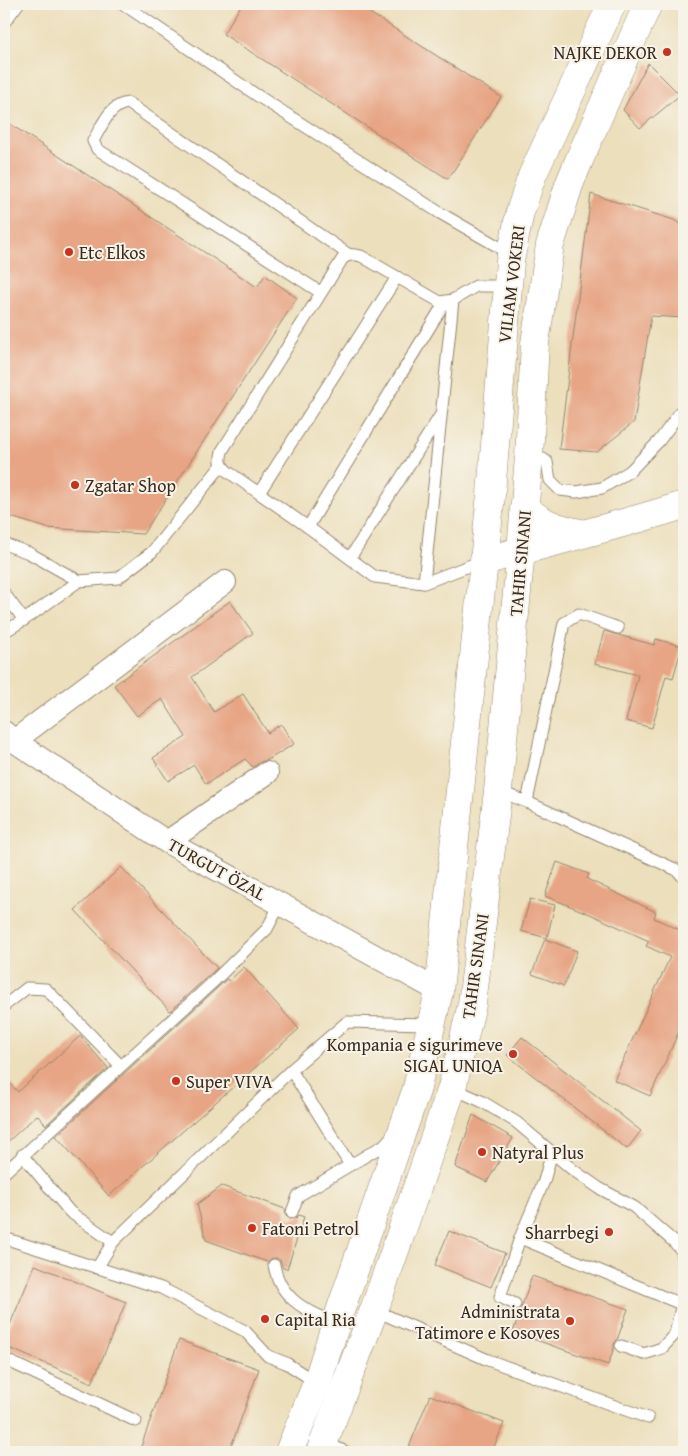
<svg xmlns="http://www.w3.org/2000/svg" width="688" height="1456" font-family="'Gentium Book Plus',serif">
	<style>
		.building { fill: #e7a585 }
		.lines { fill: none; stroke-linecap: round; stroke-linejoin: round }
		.service-casing { stroke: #94846d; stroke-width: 13 }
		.minor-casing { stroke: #94846d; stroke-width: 24 }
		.tertiary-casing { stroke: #94846d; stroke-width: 29 }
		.primary-casing { stroke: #94846d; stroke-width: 29 }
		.service { stroke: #fff; stroke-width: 11 }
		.minor { stroke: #fff; stroke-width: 22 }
		.tertiary { stroke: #fff; stroke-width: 28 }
		.primary { stroke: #fff; stroke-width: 28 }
		.poi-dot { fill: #c8321e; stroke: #f7f3e8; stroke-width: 2 }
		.labels { text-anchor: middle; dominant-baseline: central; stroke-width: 4; stroke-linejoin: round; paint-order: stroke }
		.poi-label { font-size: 18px; fill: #3b2a1e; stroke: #f7f3e8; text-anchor: start }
		.street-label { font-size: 18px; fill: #3b2a1e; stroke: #f7f3e8 }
	</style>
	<rect width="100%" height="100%" fill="#f7f3e8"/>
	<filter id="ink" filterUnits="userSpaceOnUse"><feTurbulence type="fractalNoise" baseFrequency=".02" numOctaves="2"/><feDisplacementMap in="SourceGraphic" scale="10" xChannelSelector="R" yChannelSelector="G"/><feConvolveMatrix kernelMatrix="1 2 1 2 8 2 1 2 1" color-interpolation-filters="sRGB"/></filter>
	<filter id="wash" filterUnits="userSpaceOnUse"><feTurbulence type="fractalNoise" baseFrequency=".0096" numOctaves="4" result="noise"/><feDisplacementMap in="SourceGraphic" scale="20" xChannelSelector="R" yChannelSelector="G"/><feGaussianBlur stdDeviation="1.12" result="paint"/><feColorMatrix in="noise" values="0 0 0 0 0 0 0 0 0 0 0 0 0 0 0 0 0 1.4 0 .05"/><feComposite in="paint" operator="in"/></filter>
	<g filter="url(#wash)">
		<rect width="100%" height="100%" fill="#ecdfbc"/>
		<g id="blocks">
			<!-- building -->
			<g class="building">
				<polygon points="242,4 356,4 501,97 448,179 223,34"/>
				<polygon points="648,63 680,95 640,128 623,110"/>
				<polygon points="4,120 257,287 265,275 297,298 143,534 47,528 4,515"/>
				<polygon points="591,194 674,220 684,227 684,318 651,316 634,422 597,452 559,449"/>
				<polygon points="230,601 253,633 192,677 214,712 243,694 268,733 281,724 294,744 268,760 260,762 253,767 245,759 206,784 194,765 168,781 153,758 186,737 162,699 137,716 114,685"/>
				<polygon points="604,631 654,645 656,639 682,646 673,678 666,676 652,728 626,721 638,675 595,664"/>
				<polygon points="557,862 589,874 587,879 656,912 654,918 682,931 684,926 684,1020 650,1096 614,1080 670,957 646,946 649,941 590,914 545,896"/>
				<polygon points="121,867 217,968 170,1011 75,910"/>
				<polygon points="530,899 555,905 547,938 521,931"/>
				<polygon points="545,939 577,951 564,986 532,974"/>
				<polygon points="244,967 299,1029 109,1196 56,1136 227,979 229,981"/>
				<polygon points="80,1036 108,1068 46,1125 37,1115 4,1145 4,1077 18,1092"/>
				<polygon points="522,1037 641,1131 627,1149 507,1055"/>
				<polygon points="473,1115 513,1138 487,1182 455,1167"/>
				<polygon points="222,1186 285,1209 286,1216 290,1219 296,1218 299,1215 304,1217 287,1269 283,1268 280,1260 276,1258 272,1258 267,1262 206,1240 197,1204"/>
				<polygon points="449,1231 505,1253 491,1287 435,1265"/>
				<polygon points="35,1265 126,1302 92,1383 4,1346 4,1339"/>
				<polygon points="532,1276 628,1309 617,1340 614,1344 614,1348 608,1365 513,1332"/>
				<polygon points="179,1340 259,1369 229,1452 139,1452"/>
				<polygon points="430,1395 504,1423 492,1452 407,1452"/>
			</g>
		</g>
	</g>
	<g filter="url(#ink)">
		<use href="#blocks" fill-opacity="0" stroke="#94846d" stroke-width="1"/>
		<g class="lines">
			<defs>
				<g id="service">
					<polyline points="123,4 255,94 440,213 499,247 509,259"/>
					<polyline points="4,23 18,4"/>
					<path d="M320,292L97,149L93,141C102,126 109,105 128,103L348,254"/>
					<polyline points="529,457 543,459 547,462 550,480 560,490 576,492 602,488 630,471 659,441 684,407"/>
					<polyline points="259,493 397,277"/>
					<polyline points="308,527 445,302"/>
					<polyline points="4,544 29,553 79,581 118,578 152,552 221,466"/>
					<polyline points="350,558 440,416"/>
					<path d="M482,561L424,583L375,577L308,527L227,471C220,464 220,460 222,451L343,258C350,254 354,254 361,256L440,302L453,300L476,286H509"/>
					<polyline points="424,583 453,300"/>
					<polyline points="4,593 24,620"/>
					<polyline points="4,632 24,620 79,581"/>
					<polyline points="498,791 527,802 677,870 684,878"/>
					<polyline points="527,802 564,623 579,614 618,628"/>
					<polyline points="4,1006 27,988 46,989 121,1066"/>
					<polyline points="291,1070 350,1165"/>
					<polyline points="452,1088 481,1101 516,1122 573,1170 599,1188 634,1207 673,1241 682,1251 684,1260"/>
					<polyline points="22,1155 70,1212 113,1242 97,1268"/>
					<polyline points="4,1173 212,983 267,929 280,904"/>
					<polyline points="292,1212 298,1196 384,1145 393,1135"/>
					<polyline points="4,1238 161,1288 245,1331 268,1356 286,1363 317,1383"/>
					<polyline points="520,1238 681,1304"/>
					<polyline points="113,1242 291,1070 347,1022 426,1024 431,1026"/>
					<path d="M274,1265C280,1299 306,1311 336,1323"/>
					<polyline points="515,1304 500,1297 520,1238 544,1181 552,1152"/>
					<polyline points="374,1310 488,1360 648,1418"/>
					<polyline points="621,1346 644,1354 662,1348 675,1334 684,1294"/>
					<polyline points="4,1359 136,1421"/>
					<polyline points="324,1442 346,1452"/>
				</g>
				<g id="minor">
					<polyline points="4,732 14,741 167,842 439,991"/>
					<polyline points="14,741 225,582"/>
					<polyline points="167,842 267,773"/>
				</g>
				<path id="tertiary" d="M484,561C551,542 618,526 684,505"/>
				<g id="primary">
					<path d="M524,508C545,524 555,528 580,533"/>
					<polyline points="289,1452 317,1383 336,1323 417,1088 439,991 491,494 510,261 520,212 532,176 612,4"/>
					<polyline points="320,1452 374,1310 452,1088 472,1004 498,791 521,550 529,457 535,343 550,245 569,185 580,158 648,4"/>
				</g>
			</defs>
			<!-- service casing -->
			<use href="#service" class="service-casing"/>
			<!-- minor casing -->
			<use href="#minor" class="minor-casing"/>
			<!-- tertiary casing -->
			<use href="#tertiary" class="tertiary-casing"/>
			<!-- primary casing -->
			<use href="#primary" class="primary-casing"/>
			<!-- service -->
			<use href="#service" class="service"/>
			<!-- minor -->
			<use href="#minor" class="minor"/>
			<!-- tertiary -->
			<use href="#tertiary" class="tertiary"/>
			<!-- primary -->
			<use href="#primary" class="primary"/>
		</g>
	</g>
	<!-- markers -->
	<g class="poi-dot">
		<circle cx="667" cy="52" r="5"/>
		<circle cx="69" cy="252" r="5"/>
		<circle cx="75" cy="485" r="5"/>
		<circle cx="513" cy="1054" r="5"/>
		<circle cx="176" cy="1081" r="5"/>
		<circle cx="482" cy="1152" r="5"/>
		<circle cx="252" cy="1228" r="5"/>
		<circle cx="609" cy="1232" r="5"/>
		<circle cx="265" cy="1319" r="5"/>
		<circle cx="570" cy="1321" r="5"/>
	</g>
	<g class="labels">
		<!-- poi labels -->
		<g class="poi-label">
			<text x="657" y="52" text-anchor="end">NAJKE DEKOR</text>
			<text x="79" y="252">Etc Elkos</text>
			<text x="85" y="485">Zgatar Shop</text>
			<text x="503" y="1044" text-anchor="end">Kompania e sigurimeve<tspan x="503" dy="21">SIGAL UNIQA</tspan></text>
			<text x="186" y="1081">Super VIVA</text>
			<text x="492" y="1152">Natyral Plus</text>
			<text x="262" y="1228">Fatoni Petrol</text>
			<text x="599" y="1232" text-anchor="end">Sharrbegi</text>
			<text x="560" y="1311" text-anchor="end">Administrata<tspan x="560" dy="21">Tatimore e Kosoves</tspan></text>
			<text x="275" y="1319">Capital Ria</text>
		</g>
		<!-- street labels -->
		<g class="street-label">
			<text transform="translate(511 284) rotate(-83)">VILIAM VOKERI</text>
			<text transform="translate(520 563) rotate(-85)">TAHIR SINANI</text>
			<text transform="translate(217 869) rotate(29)">TURGUT ÖZAL</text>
			<text transform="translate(475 966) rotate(-82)">TAHIR SINANI</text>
		</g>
	</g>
	<!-- margin -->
	<rect width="688" height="1456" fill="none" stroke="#f7f3e8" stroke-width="20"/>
</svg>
